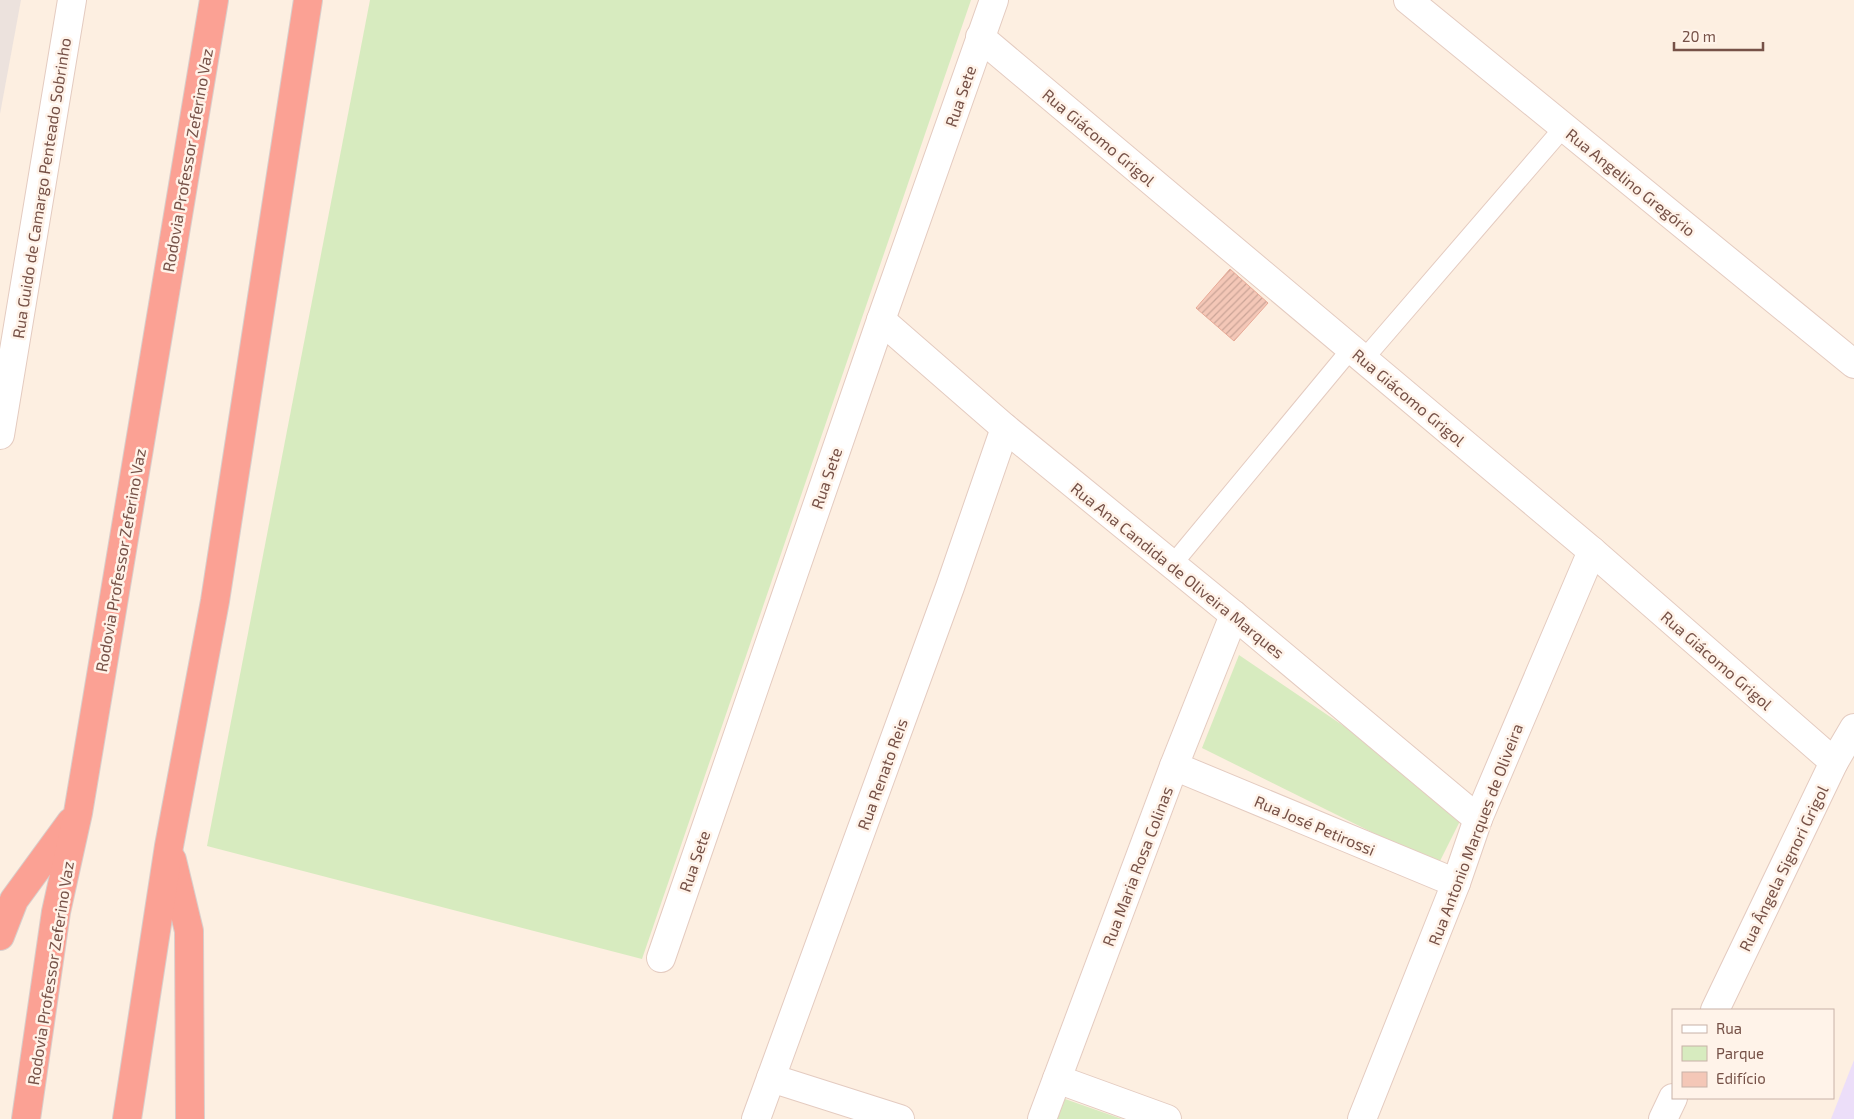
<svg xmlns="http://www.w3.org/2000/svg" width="1854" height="1119" font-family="'Exo 2',sans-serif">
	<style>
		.industrial { fill: #ece2dd }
		.education { fill: #ecdef9 }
		.park { fill: #d7ebbf }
		.building { fill: url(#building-hatch); stroke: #e8aa97 }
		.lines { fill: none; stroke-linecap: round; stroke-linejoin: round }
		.service-casing { stroke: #e4cbc0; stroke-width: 20 }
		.minor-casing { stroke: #e4cbc0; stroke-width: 30 }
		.motorway-casing { stroke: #d9cecb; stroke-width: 30 }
		.service { stroke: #fff; stroke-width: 18 }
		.minor { stroke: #fff; stroke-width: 28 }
		.motorway { stroke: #fba194; stroke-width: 28 }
		.labels { text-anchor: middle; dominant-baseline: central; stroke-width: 5; stroke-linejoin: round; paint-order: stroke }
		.street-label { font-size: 16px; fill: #765147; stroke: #fff3e9 }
	</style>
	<defs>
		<pattern id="building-hatch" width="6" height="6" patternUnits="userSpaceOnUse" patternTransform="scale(1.25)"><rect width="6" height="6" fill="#f4c7b7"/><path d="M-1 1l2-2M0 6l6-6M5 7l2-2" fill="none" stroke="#caa497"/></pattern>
	</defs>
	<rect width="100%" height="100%" fill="#fdefe1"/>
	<!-- industrial -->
	<polygon class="industrial" points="0,0 21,0 0,114"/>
	<!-- education -->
	<polygon class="education" points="1854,1060 1854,1119 1831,1119"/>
	<!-- park -->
	<g class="park">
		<polygon points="370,0 971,0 642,959 207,846"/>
		<polygon points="1239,655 1466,809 1438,865 1202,748"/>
		<polygon points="1065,1099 1122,1119 1055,1119"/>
	</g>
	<!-- building -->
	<polygon class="building" points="1230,269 1268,303 1234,341 1196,308"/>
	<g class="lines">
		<defs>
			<g id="service">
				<polyline points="1364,359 1564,127"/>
				<polyline points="1172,565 1351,349"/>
			</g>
			<g id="minor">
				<polyline points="1408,0 1854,364"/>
				<polyline points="980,37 1592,551 1834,762"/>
				<polyline points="881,320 1005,428 1234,615 1478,819"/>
				<polyline points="0,435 72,0"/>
				<polyline points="1174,766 1456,883"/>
				<polyline points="661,958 881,320 994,0"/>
				<polyline points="1715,1010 1834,762 1854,728"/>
				<polyline points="771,1078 900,1119"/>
				<polyline points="1057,1079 1167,1119"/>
				<polyline points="756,1119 950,587 1005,428"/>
				<polyline points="1042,1119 1174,766 1234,615"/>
				<polyline points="1362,1119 1456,883 1478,819 1592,551"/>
				<polyline points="1663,1119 1673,1098"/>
			</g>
			<g id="motorway">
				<polyline points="172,860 189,931 190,1119"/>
				<polyline points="0,936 14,900 71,822"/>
				<polyline points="26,1119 56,912 78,813 214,0"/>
				<polyline points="127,1119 169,846 215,601 308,0"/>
			</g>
		</defs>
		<!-- service casing -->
		<use href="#service" class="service-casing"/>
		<!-- minor casing -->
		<use href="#minor" class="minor-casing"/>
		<!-- motorway casing -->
		<use href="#motorway" class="motorway-casing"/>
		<!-- service -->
		<use href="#service" class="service"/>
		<!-- minor -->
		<use href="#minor" class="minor"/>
		<!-- motorway -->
		<use href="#motorway" class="motorway"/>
	</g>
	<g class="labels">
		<!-- street labels -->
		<g class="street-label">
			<text transform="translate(960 96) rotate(-71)">Rua Sete</text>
			<text transform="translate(1099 137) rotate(40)">Rua Giácomo Grigol</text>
			<text transform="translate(187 160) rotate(-80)">Rodovia Professor Zeferino Vaz</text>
			<text transform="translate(1631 182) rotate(39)">Rua Angelino Gregório</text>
			<text transform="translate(41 188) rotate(-81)">Rua Guido de Camargo Penteado Sobrinho</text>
			<text transform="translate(1409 397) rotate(40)">Rua Giácomo Grigol</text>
			<text transform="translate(826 478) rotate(-71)">Rua Sete</text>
			<text transform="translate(120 560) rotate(-80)">Rodovia Professor Zeferino Vaz</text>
			<text transform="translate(1178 570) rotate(39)">Rua Ana Candida de Oliveira Marques</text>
			<text transform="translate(1717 660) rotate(41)">Rua Giácomo Grigol</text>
			<text transform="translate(882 774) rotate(-70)">Rua Renato Reis</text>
			<text transform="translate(1315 825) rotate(23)">Rua José Petirossi</text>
			<text transform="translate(1475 834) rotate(-69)">Rua Antonio Marques de Oliveira</text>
			<text transform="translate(694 861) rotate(-71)">Rua Sete</text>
			<text transform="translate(1137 866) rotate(-69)">Rua Maria Rosa Colinas</text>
			<text transform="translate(1783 868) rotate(-64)">Rua Ângela Signori Grigol</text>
			<text transform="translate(50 973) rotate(-81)">Rodovia Professor Zeferino Vaz</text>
		</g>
	</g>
	<!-- legend -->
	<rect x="1672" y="1009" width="162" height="90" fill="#fff3e9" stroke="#c8b2a8"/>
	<rect x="1682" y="1025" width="25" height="8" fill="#ffffff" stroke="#c8b2a8"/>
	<text x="1716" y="1034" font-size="15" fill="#765147">Rua</text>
	<rect x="1682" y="1046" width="25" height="15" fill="#d7ebbf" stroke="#c8b2a8"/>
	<text x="1716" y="1059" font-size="15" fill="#765147">Parque</text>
	<rect x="1682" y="1072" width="25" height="15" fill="#f4c7b7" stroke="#c8b2a8"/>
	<text x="1716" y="1084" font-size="15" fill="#765147">Edifício</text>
	<!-- scale -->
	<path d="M1674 42v8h89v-8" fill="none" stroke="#765147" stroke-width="2.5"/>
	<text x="1682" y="42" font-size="15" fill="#765147" stroke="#fff3e9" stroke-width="4" paint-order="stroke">20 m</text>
</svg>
